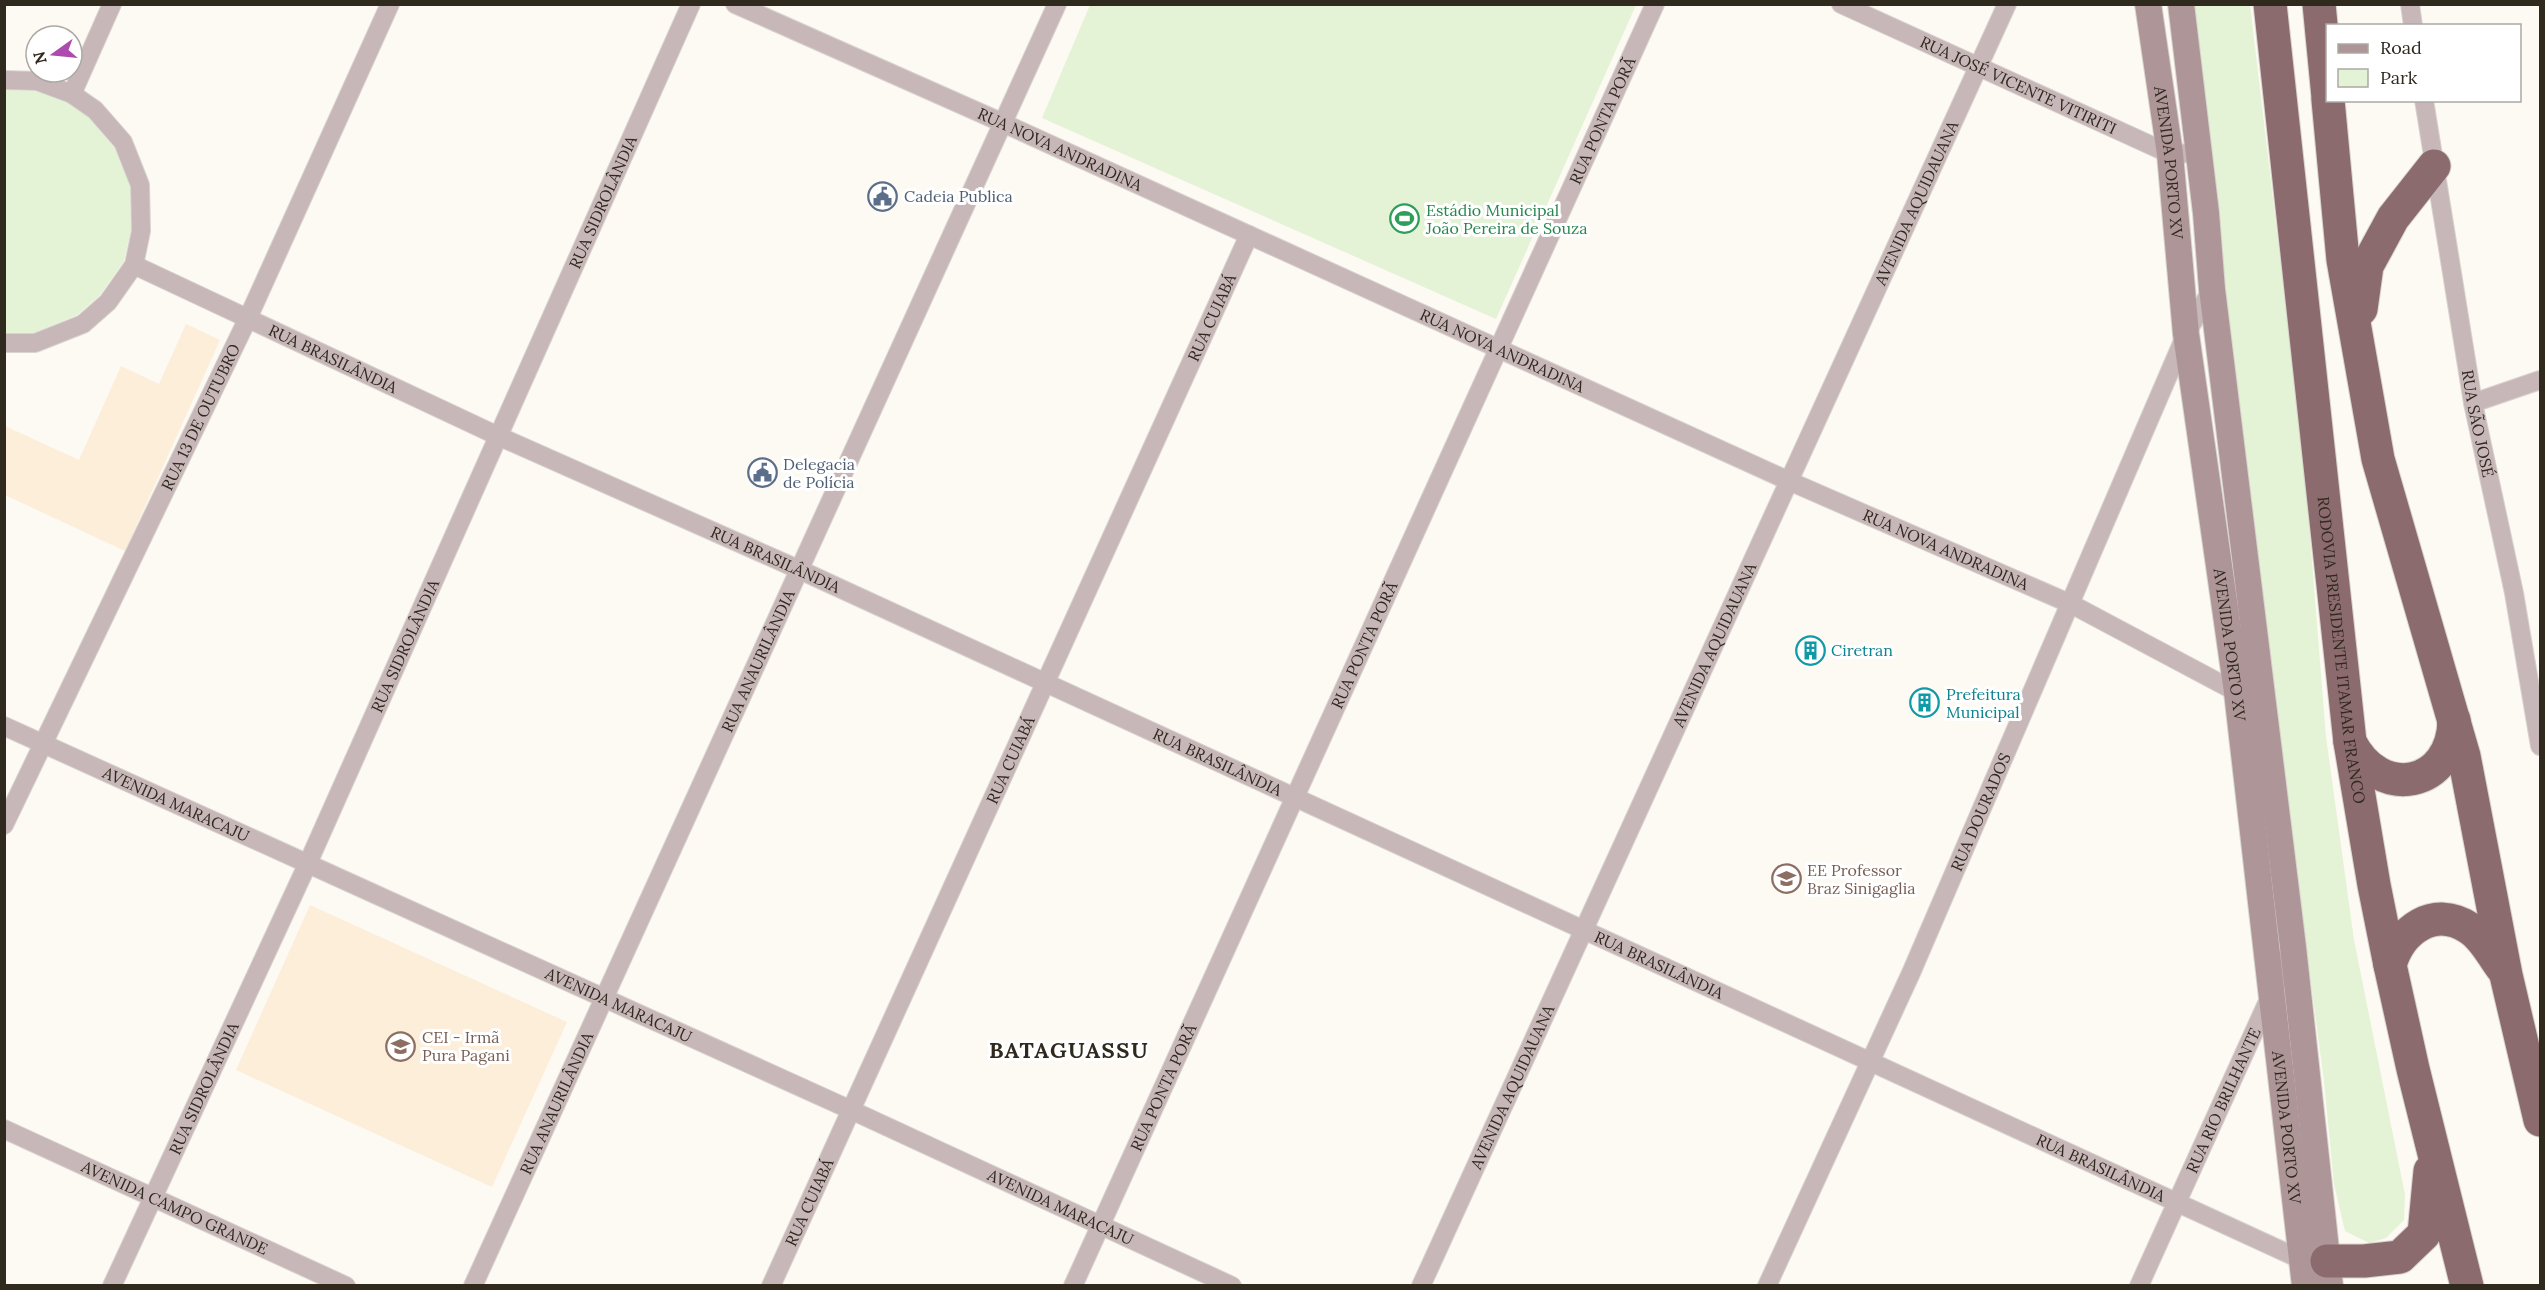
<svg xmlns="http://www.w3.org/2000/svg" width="2545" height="1290" font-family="Lora,serif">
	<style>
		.built { fill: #fdeeda }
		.green { fill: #e4f2d5 }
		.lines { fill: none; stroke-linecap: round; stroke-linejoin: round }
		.street-casing { stroke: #d8d4cd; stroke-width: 20 }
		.secondary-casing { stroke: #d8d4cd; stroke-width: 28 }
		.highway-casing { stroke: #d8d4cd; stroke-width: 35 }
		.street { stroke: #c7b7b8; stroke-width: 18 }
		.secondary { stroke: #ae9698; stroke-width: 26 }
		.highway { stroke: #8b6b6e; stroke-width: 33 }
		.labels { text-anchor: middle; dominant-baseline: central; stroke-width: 6; stroke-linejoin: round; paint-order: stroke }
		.street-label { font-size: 16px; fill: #30291e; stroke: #fff }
		.service-label { font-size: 16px; fill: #4e5e75; stroke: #fff; text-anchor: start }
		.leisure-label { font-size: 16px; fill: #27864d; stroke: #fff; text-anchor: start }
		.culture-label { font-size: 16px; fill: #0d838f; stroke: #fff; text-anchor: start }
		.education-label { font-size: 16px; fill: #785e54; stroke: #fff; text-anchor: start }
		.district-label { font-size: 22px; font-weight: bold; letter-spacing: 1.5px; fill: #30291e; stroke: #fff }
	</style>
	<rect width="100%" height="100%" fill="#fdf9f3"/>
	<!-- built -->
	<g class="built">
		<polygon points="186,324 220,340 125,551 5,495 5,426 79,460 121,366 159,384"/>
		<polygon points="310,905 567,1022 492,1187 236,1070"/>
	</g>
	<!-- green -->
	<g class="green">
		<polygon points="1090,5 1090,4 1636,5 1496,319 1042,118"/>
		<polygon points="2193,5 2250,5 2304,462 2326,737 2354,940 2405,1195 2404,1220 2386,1238 2369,1243 2345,1231 2334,1184 2324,1081 2209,212"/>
		<polygon points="5,90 36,91 68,103 88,117 114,147 130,187 131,230 124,261 100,295 77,315 33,333 5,333"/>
	</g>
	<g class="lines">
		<defs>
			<g id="street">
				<path id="s1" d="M735,4L1003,123L1789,481L2071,604L2244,696"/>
				<path id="s2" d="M1841,4L2170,154L2198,153"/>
				<polyline points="2410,4 2413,26"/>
				<polyline points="4,80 37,81 72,94 95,110 123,142 140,185 141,231 134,265 108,302 83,324 35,343 4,343"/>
				<polyline points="72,94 112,4"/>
				<path id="s3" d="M2424,100L2473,403L2514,593L2540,746"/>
				<path id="s4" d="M134,265L498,436L800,570L2302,1260H2311"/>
				<polyline points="2473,403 2540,380"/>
				<path id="s5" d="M4,726L851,1110L1232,1286"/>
				<path id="s6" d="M4,825L248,318L390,4"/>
				<path id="s7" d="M4,1129L346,1286"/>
				<path id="s8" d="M112,1286L308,863L691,4"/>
				<path id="s9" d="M473,1286L1057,4"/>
				<path id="s10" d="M771,1286L1249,235"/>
				<path id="s11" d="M1073,1286L1655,4"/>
				<path id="s12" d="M1421,1286L2007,4"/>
				<path id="s13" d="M1767,1286L1911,973L2186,334L2212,289"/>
				<path id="s14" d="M2139,1286L2292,948"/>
			</g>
			<g id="secondary">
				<path id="s15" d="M2148,4L2170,154L2186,334L2237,692L2305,1286"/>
				<polyline points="2181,4 2206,213 2212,289 2293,947 2330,1286"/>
			</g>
			<g id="highway">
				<path id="s16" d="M2270,4L2350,742L2374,885L2390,965L2413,1069L2467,1286"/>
				<polyline points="2319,4 2328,97"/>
				<polyline points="2328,100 2343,260 2378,459 2464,756 2506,975 2540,1120"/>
				<polyline points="2361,309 2367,266 2393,218 2434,166"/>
				<path d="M2350,742C2380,802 2453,787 2454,720"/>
				<path d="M2390,965C2400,930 2434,905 2469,928C2484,937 2492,955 2502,968"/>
				<polyline points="2327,1261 2364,1261 2400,1257 2424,1234 2430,1171"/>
			</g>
		</defs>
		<!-- street casing -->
		<use href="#street" class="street-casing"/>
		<!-- secondary casing -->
		<use href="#secondary" class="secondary-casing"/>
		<!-- highway casing -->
		<use href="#highway" class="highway-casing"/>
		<!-- street -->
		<use href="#street" class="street"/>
		<!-- secondary -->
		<use href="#secondary" class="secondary"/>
		<!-- highway -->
		<use href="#highway" class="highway"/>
	</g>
	<!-- icons -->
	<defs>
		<symbol id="civic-ring" viewBox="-11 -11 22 22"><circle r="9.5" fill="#fff" stroke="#5c6f8a" stroke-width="1.5"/><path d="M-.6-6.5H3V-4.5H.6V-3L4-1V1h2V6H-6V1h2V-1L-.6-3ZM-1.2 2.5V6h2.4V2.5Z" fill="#5c6f8a"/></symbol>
		<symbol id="stadium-ring" viewBox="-11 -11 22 22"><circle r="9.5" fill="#fff" stroke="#2e9e5b" stroke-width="1.5"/><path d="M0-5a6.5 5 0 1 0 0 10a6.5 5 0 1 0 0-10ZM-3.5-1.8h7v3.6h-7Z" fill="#2e9e5b"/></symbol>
		<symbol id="building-ring" viewBox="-11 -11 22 22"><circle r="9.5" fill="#fff" stroke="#0f9aa8" stroke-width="1.5"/><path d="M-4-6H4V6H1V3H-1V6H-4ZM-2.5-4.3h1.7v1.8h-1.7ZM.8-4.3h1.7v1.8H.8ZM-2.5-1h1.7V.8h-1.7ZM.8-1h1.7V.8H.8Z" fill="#0f9aa8"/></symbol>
		<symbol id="school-ring" viewBox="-11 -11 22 22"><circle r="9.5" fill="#fff" stroke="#8d6e63" stroke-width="1.5"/><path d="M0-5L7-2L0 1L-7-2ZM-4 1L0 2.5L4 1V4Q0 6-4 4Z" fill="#8d6e63"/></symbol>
	</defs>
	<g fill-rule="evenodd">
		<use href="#civic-ring" x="866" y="180" width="33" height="33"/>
		<use href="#stadium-ring" x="1388" y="202" width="33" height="33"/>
		<use href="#civic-ring" x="746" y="456" width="33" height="33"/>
		<use href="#building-ring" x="1794" y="634" width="33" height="33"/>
		<use href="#building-ring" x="1908" y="686" width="33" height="33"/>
		<use href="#school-ring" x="1770" y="862" width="33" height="33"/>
		<use href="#school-ring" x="384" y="1030" width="33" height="33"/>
	</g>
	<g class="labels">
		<!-- street labels -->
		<g class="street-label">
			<text stroke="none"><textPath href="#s2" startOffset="195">RUA JOSÉ VICENTE VITIRITI</textPath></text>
			<text stroke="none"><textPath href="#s11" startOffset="1280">RUA PONTA PORÃ</textPath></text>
			<text stroke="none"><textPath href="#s1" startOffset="356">RUA NOVA ANDRADINA</textPath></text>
			<text stroke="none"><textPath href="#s15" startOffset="160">AVENIDA PORTO XV</textPath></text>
			<text stroke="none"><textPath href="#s8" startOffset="1190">RUA SIDROLÂNDIA</textPath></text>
			<text stroke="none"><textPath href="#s12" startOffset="1191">AVENIDA AQUIDAUANA</textPath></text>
			<text stroke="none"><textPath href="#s10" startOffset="1064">RUA CUIABÁ</textPath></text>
			<text stroke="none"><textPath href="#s1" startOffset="842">RUA NOVA ANDRADINA</textPath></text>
			<text stroke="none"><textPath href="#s4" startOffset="220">RUA BRASILÂNDIA</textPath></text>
			<text stroke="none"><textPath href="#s6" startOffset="453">RUA 13 DE OUTUBRO</textPath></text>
			<text stroke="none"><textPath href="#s3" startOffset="328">RUA SÃO JOSÉ</textPath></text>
			<text stroke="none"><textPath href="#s1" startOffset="1328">RUA NOVA ANDRADINA</textPath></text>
			<text stroke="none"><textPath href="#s4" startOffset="706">RUA BRASILÂNDIA</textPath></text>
			<text stroke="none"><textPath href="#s11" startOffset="704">RUA PONTA PORÃ</textPath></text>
			<text stroke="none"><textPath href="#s12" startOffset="705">AVENIDA AQUIDAUANA</textPath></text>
			<text stroke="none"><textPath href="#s15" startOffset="646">AVENIDA PORTO XV</textPath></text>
			<text stroke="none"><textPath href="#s8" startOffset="704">RUA SIDROLÂNDIA</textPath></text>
			<text stroke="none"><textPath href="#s16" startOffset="650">RODOVIA PRESIDENTE ITAMAR FRANCO</textPath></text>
			<text stroke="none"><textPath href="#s9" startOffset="687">RUA ANAURILÂNDIA</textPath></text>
			<text stroke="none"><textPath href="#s10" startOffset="578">RUA CUIABÁ</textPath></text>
			<text stroke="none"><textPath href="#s4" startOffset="1192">RUA BRASILÂNDIA</textPath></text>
			<text stroke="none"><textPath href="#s5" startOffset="189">AVENIDA MARACAJU</textPath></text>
			<text stroke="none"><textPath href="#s13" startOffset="520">RUA DOURADOS</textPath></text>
			<text stroke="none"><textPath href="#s4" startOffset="1678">RUA BRASILÂNDIA</textPath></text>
			<text stroke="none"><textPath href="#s5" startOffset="675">AVENIDA MARACAJU</textPath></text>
			<text stroke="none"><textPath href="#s12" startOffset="219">AVENIDA AQUIDAUANA</textPath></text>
			<text stroke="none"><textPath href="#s11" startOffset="218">RUA PONTA PORÃ</textPath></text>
			<text stroke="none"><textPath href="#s8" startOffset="218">RUA SIDROLÂNDIA</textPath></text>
			<text stroke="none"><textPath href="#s14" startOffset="204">RUA RIO BRILHANTE</textPath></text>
			<text stroke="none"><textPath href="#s9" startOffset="201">RUA ANAURILÂNDIA</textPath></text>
			<text stroke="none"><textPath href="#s15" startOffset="1132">AVENIDA PORTO XV</textPath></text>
			<text stroke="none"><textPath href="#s4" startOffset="2164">RUA BRASILÂNDIA</textPath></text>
			<text stroke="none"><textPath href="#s10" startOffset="92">RUA CUIABÁ</textPath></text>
			<text stroke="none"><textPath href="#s7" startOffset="188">AVENIDA CAMPO GRANDE</textPath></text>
			<text stroke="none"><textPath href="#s5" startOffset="1161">AVENIDA MARACAJU</textPath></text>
		</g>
		<!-- service labels -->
		<g class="service-label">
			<text x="904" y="196">Cadeia Publica</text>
			<text x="783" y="464">Delegacia<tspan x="783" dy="18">de Polícia</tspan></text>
		</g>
		<!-- leisure labels -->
		<g class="leisure-label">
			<text x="1426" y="210">Estádio Municipal<tspan x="1426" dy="18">João Pereira de Souza</tspan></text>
		</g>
		<!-- culture labels -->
		<g class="culture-label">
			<text x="1831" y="650">Ciretran</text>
			<text x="1946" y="694">Prefeitura<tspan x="1946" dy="18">Municipal</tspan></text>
		</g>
		<!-- education labels -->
		<g class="education-label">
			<text x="1807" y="870">EE Professor<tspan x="1807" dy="18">Braz Sinigaglia</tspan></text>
			<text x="422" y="1037">CEI - Irmã<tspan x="422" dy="18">Pura Pagani</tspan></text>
		</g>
		<!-- district labels -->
		<g class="district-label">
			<text x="1069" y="1050">BATAGUASSU</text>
		</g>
	</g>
	<!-- border -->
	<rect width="2545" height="1290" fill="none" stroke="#30291e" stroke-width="12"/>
	<!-- legend -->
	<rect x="2326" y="24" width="195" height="78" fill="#ffffff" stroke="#aca9a5" stroke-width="1.5"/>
	<rect x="2338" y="44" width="30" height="9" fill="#ae9698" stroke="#aca9a5" stroke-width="1.5"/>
	<text x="2380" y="54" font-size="18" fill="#30291e">Road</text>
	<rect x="2338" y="69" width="30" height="18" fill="#e4f2d5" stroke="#aca9a5" stroke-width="1.5"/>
	<text x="2380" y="84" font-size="18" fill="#30291e">Park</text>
	<!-- north arrow -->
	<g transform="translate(54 54) rotate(255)"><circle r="28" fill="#ffffff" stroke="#aca9a5" stroke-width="1.5"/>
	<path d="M0-4.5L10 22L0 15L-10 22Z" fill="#ae49ae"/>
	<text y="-9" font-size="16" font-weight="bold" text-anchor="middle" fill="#30291e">N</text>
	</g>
</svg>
